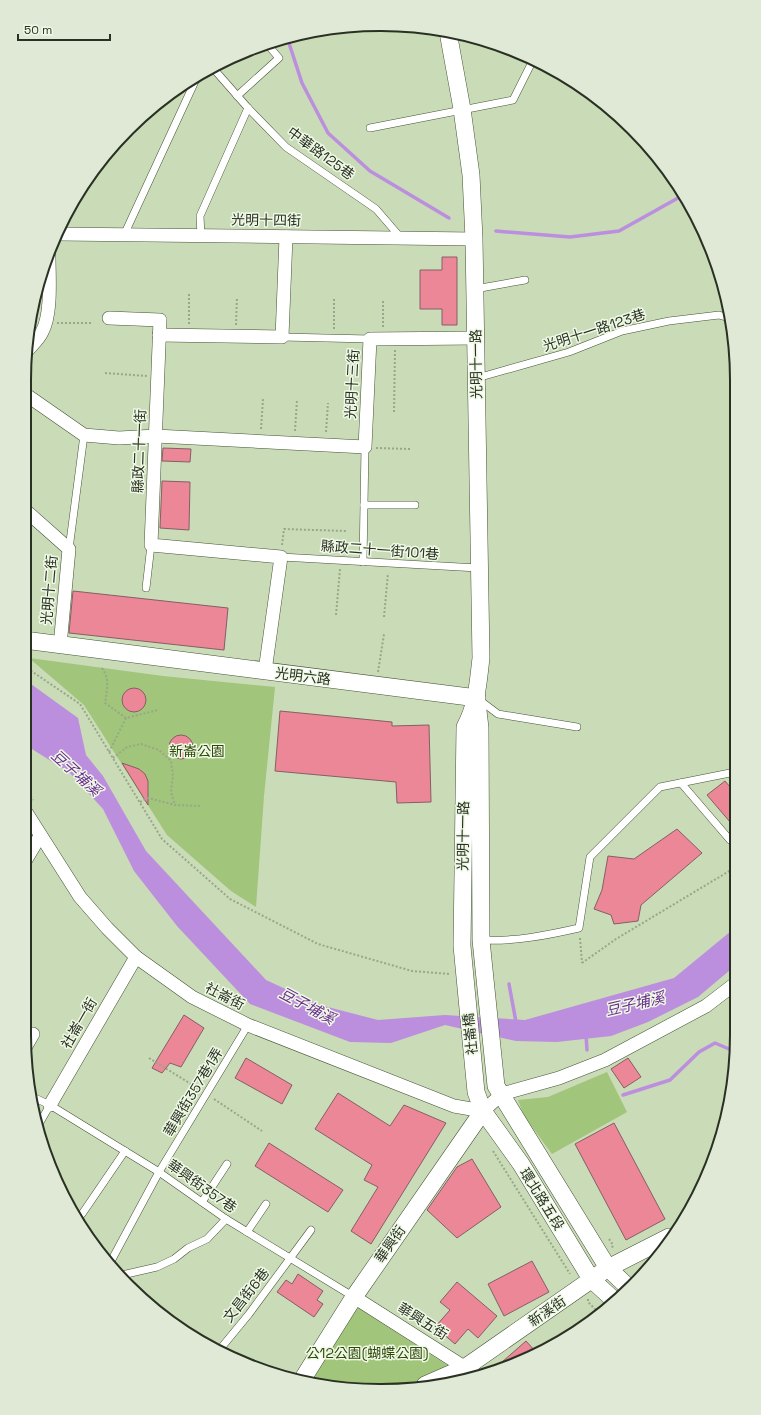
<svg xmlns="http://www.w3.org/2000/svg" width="761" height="1415" viewBox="0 0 761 1415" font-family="'Space Grotesk','Noto Sans TC',sans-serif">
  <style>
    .green { fill: #a1c57a }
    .water { fill: #bc8ede }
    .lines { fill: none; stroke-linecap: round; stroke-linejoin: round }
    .stream { stroke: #bc8ede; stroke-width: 3.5 }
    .building { fill: #ec8798; stroke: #865e64 }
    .service-casing { stroke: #445334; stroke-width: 8 }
    .minor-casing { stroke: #445334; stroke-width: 14 }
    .tertiary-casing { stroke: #445334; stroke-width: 18 }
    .path { stroke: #98a789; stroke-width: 2; stroke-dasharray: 2 2; stroke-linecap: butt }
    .service { stroke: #fff; stroke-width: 7 }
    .minor { stroke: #fff; stroke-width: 13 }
    .tertiary { stroke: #fff; stroke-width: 17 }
    .labels { text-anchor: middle; stroke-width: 3; stroke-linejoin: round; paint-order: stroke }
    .street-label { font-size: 14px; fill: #2a3123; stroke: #eff9e6 }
    .park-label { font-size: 14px; fill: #2f4808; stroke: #eff9e6 }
    .water-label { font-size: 15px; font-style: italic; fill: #692f8e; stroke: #eff9e6 }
    .rim { fill: none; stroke: #2a3123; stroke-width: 2 }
  </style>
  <rect width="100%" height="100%" fill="#c9dbb7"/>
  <!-- green -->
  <g class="green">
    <path d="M29,658L163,676L275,687L264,796L256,907L231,891L167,835L84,705Z"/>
    <path d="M24,813L40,836L24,863Z"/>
    <path d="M607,1072L627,1112L552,1154L524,1116L518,1100L548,1097Z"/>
    <path d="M357,1307L453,1369L392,1389L310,1381Z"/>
  </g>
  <!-- water -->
  <path class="water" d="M24,679L78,718L86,755L103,776L146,851L266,980L320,1005L378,1020L445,1015L525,1020L674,978L736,927V965L698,997L648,1022L611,1036L557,1042L516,1041L445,1025L391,1043L350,1042L250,1004L177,926L134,871L103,809L70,773L24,744Z"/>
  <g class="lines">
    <!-- stream -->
    <g class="stream">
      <path d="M287,37L302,83L328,133L370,171L449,218"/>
      <path d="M496,231L570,237L619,231L678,198L685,197"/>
      <path d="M509,984L516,1022"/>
      <path d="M586,1035L587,1050"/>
      <path d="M623,1095L670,1080L699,1052L715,1043L736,1052"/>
    </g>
  </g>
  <!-- building -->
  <g class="building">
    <path d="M442,257H457V325H442V309H420V270H442Z"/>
    <path d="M163,448L191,449L190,462L162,461Z"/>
    <path d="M162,481L190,482L189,530L160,528Z"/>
    <path d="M73,591L228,608L224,650L69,633Z"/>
    <circle cx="134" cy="700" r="12"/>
    <path d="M280,711L392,722V726L429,725L431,802L397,803L396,782L275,771Z"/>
    <circle cx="181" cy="747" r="12"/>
    <path d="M122,763L139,769L145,774L148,781V805Z"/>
    <path d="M725,781L735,793L736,829L707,795Z"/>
    <path d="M677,829L702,853L641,905L638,921L614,924L611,915L594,909L602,890L608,856L634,859Z"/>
    <path d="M184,1015L204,1028L181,1067L170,1063L162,1073L152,1068Z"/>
    <path d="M246,1058L292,1085L282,1104L235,1078Z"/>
    <path d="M628,1058L641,1077L624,1088L611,1069Z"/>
    <path d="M338,1093L390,1126L404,1105L446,1123L371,1244L351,1231L378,1187L364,1180L372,1165L315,1129Z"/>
    <path d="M614,1123L665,1219L626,1240L575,1144Z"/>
    <path d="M269,1143L343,1190L328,1212L255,1166Z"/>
    <path d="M472,1159L501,1207L457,1238L427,1210L457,1167Z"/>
    <path d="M532,1261L549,1292L504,1316L488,1284Z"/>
    <path d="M298,1274L323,1291L317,1300L323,1304L314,1317L277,1292L286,1280L292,1284Z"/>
    <path d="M457,1282L497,1316L478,1338L468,1329L455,1344L435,1327L450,1310L440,1302Z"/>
    <path d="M526,1341L536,1352L517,1364L494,1369Z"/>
  </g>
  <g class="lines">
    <!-- service casing -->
    <g class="service-casing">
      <g id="service">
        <path d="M212,67L248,108L286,147L376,209L401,238"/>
        <path d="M237,96L279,58L267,44"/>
        <path d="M370,128L513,100L533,60"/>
        <path d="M124,235L197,77"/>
        <path d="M201,236L200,216L248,108"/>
        <path d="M475,289L525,280"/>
        <path d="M282,337L370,339"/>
        <path d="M477,378L569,352L622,331L669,321L719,315L729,318L733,332"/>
        <path d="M364,505H415"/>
        <path d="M69,549L84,435"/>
        <path d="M281,557L478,568"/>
        <path d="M363,562L365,447"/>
        <path d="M146,588L151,545"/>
        <path d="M478,699L498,714L577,727"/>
        <path d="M681,783L730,840"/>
        <path d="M481,940C514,942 548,935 579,928L590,857L660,787L735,772"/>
        <path d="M35,1098L50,1105L159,1172L226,1219L354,1297"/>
        <path d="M39,1124L50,1105"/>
        <path d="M202,1202L227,1164"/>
        <path d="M82,1214L125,1151"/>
        <path d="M247,1232L266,1204"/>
        <path d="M110,1263L159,1172L248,1025"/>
        <path d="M122,1275L157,1267L174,1259L188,1248L207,1239L226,1219"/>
        <path d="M221,1348L249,1314L311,1230"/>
      </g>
    </g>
    <!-- minor casing -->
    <g class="minor-casing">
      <g id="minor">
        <path d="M59,234L474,239"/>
        <path d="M109,318L160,320L151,545L281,557L265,671"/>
        <path d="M159,335L282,337L286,237"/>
        <path d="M26,352C31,346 39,339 42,332C52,314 49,278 49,257"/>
        <path d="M25,394L84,435L119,438L156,436L365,447L370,339L476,338"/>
        <path d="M25,510L69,549L60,646"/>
        <path d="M24,809L80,897L107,928L136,957L192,997L248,1025L454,1106L483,1111L502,1094L559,1078L605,1060L706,1006L736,983"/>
        <path d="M24,863L40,836"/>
        <path d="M26,1046L33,1034"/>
        <path d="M50,1105L136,957"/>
        <path d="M354,1297L475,1374"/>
      </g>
    </g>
    <!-- tertiary casing -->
    <g class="tertiary-casing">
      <g id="tertiary">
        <path d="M448,32L462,109L471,175L474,239L481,658C478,683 477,705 465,727L462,946L476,1092L483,1111L521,1164L591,1279L616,1302"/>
        <path d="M24,640L477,698"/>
        <path d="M477,702L480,728L481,940L496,1086L608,1268L628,1287"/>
        <path d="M302,1380L354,1297L483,1111"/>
        <path d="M425,1385L466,1367L608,1268L669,1237"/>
      </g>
    </g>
    <!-- path -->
    <g class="path">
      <path d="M57,323H92"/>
      <path d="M189,324V293"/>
      <path d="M236,325L237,297"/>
      <path d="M383,327V301"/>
      <path d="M334,329V298"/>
      <path d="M105,373L147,376"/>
      <path d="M394,412L395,350"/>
      <path d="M261,429L263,399"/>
      <path d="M295,431L297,400"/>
      <path d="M326,432L328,403"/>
      <path d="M376,448L410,449"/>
      <path d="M282,545L284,529L346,531"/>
      <path d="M336,615L340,569"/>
      <path d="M384,617L388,573"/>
      <path d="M24,666L80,704L162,839L230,899L318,944L412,971L450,974"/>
      <path d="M102,668C110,679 107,690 105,703L126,718"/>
      <path d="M378,672L384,634"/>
      <path d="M109,752L126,718L158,710"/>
      <path d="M113,758L127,747L141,744L159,750L171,761L173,776L171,792L175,805"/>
      <path d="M24,786L33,800"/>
      <path d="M140,802L148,798L175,805L202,806"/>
      <path d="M580,938L582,963"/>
      <path d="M582,963L616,939L736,867"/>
      <path d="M149,1058L199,1089"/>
      <path d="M214,1099L262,1131"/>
      <path d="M493,1151L570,1274"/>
      <path d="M609,1239L613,1245L612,1248"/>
      <path d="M588,1299V1302L599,1313"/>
    </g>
    <!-- service -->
    <use href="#service" class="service"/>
    <!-- minor -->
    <use href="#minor" class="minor"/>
    <!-- tertiary -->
    <use href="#tertiary" class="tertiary"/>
  </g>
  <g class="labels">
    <!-- street labels -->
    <g class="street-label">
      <text transform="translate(321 153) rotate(36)" y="5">中華路125巷</text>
      <text transform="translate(266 220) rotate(1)" y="5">光明十四街</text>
      <text transform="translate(594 330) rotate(-18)" y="5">光明十一路123巷</text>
      <text transform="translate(476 364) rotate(-91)" y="5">光明十一路</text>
      <text transform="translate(352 384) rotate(-87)" y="5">光明十三街</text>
      <text transform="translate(139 451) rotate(-88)" y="5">縣政二十一街</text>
      <text transform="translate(380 550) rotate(4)" y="5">縣政二十一街101巷</text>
      <text transform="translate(49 590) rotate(-85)" y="5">光明十二街</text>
      <text transform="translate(303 676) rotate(7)" y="5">光明六路</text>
      <text transform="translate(463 836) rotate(-89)" y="5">光明十一路</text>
      <text transform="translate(225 996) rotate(27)" y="5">社崙街</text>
      <text transform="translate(79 1023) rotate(-60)" y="5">社崙一街</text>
      <text transform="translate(470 1034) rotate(-96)" y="5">社崙橋</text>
      <text transform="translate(193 1092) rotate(-59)" y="5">華興街357巷1弄</text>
      <text transform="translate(202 1186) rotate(35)" y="5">華興街357巷</text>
      <text transform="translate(542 1199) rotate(58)" y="5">環北路五段</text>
      <text transform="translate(390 1244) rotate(-55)" y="5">華興街</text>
      <text transform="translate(246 1295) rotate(-52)" y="5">文昌街6巷</text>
      <text transform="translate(547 1311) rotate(-34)" y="5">新溪街</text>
      <text transform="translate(423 1321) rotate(32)" y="5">華興五街</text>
    </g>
    <!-- park labels -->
    <g class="park-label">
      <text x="197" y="756">新崙公園</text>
      <text x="367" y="1358">公12公園(蝴蝶公園)</text>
    </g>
    <!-- water labels -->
    <g class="water-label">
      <text transform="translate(76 773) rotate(42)" y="5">豆子埔溪</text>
      <text transform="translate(635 1004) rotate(-13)" y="5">豆子埔溪</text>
      <text transform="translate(307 1006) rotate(28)" y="5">豆子埔溪</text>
    </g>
  </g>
  <!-- crop -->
  <path d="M0 0H761V1415H0ZM380 31H381A349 349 0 0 1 730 380V1035A349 349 0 0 1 381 1384H380A349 349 0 0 1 31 1035V380A349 349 0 0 1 380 31Z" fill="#dfe9d6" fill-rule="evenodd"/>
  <path class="rim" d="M380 31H381A349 349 0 0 1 730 380V1035A349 349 0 0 1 381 1384H380A349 349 0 0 1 31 1035V380A349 349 0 0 1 380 31Z"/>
  <!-- scale -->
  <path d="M18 34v6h92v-6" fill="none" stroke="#2a3123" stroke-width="2"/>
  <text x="24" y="34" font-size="12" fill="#2a3123" stroke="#eff9e6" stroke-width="3" paint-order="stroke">50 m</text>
</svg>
